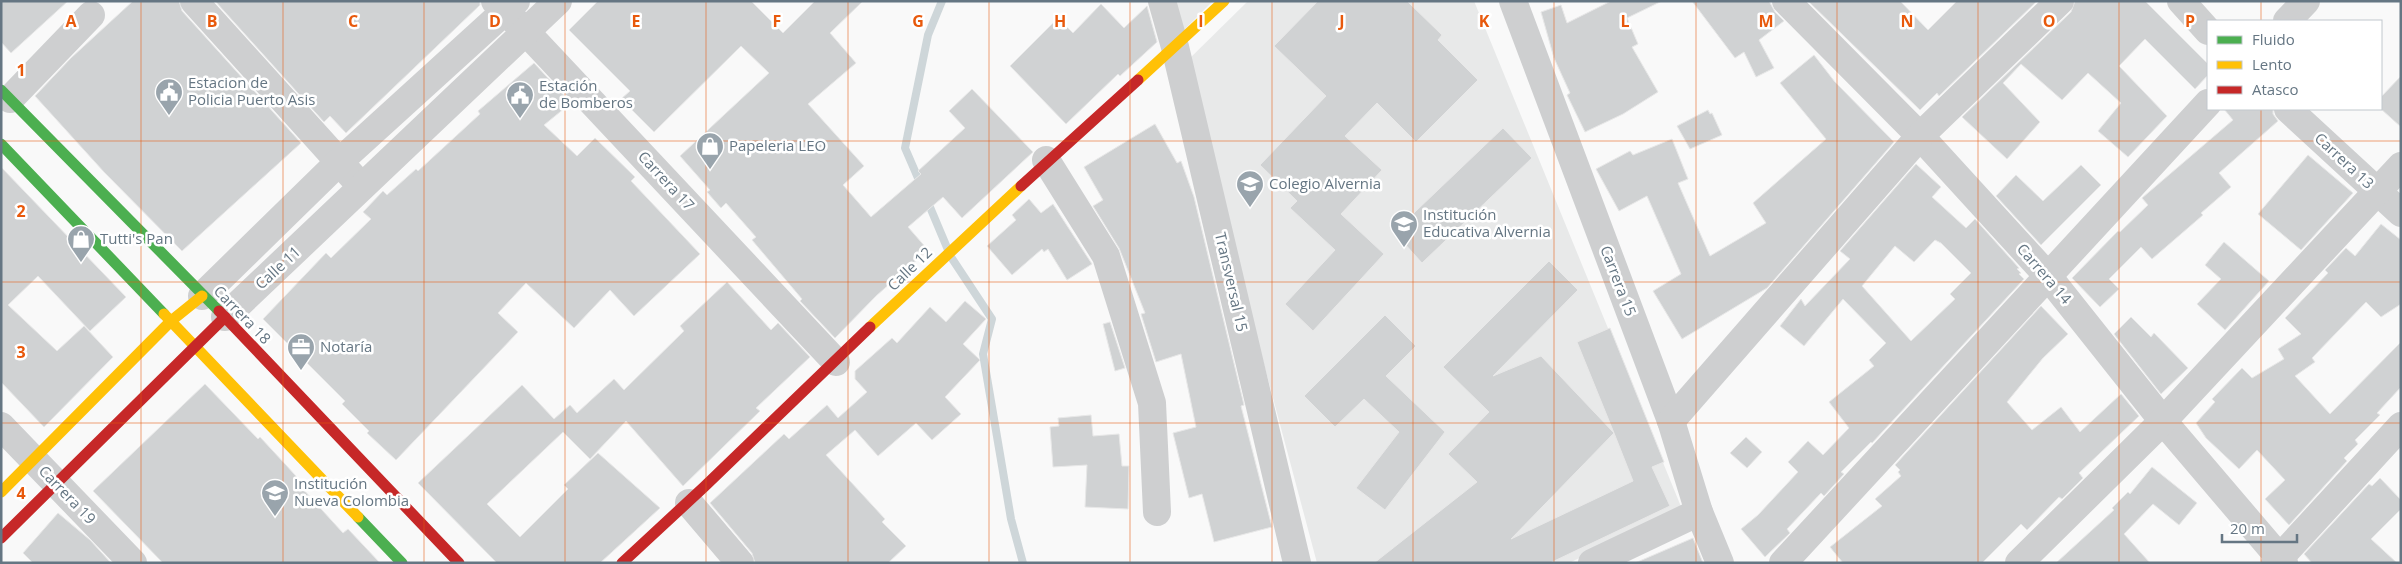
<svg xmlns="http://www.w3.org/2000/svg" width="2402" height="564" viewBox="0 0 2402 564" font-family="'Open Sans',sans-serif">
  <style>
    .built { fill: #e8e9e9 }
    .lines { fill: none; stroke-linecap: round; stroke-linejoin: round }
    .stream { stroke: #ced6d9; stroke-width: 8 }
    .building { fill: #d0d2d3; stroke: #e8e8e8; fill-rule: evenodd }
    .street { stroke: #cecfd0; stroke-width: 28 }
    .fast { stroke: #4caf50; stroke-width: 11 }
    .slow { stroke: #ffc107; stroke-width: 11 }
    .jam { stroke: #c62828; stroke-width: 11 }
    .grid { fill: none; stroke: #e8590c; stroke-width: 1; stroke-opacity: 0.55 }
    .labels { text-anchor: middle; stroke-width: 5; stroke-linejoin: round; paint-order: stroke }
    .poi-label { font-size: 15px; fill: #657683; stroke: #fff; text-anchor: start }
    .street-label { font-size: 15px; fill: #657683; stroke: #fff }
    .grid-label { font-size: 16px; text-anchor: middle; font-weight: bold; fill: #e8590c; stroke: #fff; stroke-width: 5; stroke-linejoin: round; paint-order: stroke }
  </style>
  <rect width="100%" height="100%" fill="#f9f9f9"/>
  <!-- built -->
  <g class="built">
    <path d="M1172,1H1213L1180,34Z"/>
    <path d="M1248,1H1474L1682,509L1569,563H1317L1184,64Z"/>
  </g>
  <g class="lines">
    <!-- stream -->
    <g class="stream">
      <path d="M921,185L905,148L928,35L942,1"/>
      <path d="M927,200L951,257L992,319L983,354L1011,519L1023,563"/>
    </g>
  </g>
  <!-- building -->
  <g class="building">
    <path d="M1,1H68L11,53L1,42Z"/>
    <path d="M133,1H179L182,11L301,143L182,251L104,172L35,96L71,58Z"/>
    <path d="M215,1H480V5L346,133L330,116L324,122Z"/>
    <path d="M598,1H751L783,33L815,1H863L830,33L856,63L808,104L864,166L843,185L871,217L921,174L918,171L965,128L949,111L972,89L1033,152L962,218L943,197L908,227L928,250L876,296L835,338L800,301L802,299L752,240L756,237L726,203L721,208L707,192L710,190L680,156L769,73L741,46L654,132L621,99L630,91L569,30Z"/>
    <path d="M1318,1H1407L1442,35L1438,40L1478,80L1416,142L1377,103L1345,136L1382,170L1341,214L1384,254L1313,331L1285,304L1335,250L1290,208L1297,201L1260,165L1326,96L1274,46Z"/>
    <path d="M1611,1H1662L1627,18L1638,44L1632,47L1658,92L1623,114L1585,132L1567,95L1570,93L1554,58L1541,12L1561,5L1567,23Z"/>
    <path d="M1692,1H1769L1775,12L1784,21L1759,40L1774,68L1756,77L1744,52L1735,58Z"/>
    <path d="M1808,1H1900L1928,30L1957,1H2037L1939,96L1937,93L1920,110Z"/>
    <path d="M2075,1H2145L2208,64V75L2195,89L2145,39L2119,66L2167,116L2128,157L2098,131L2121,103L2088,73L2062,100L2021,64L2003,83L2040,122L2007,159L1962,117L2071,12Z"/>
    <path d="M1101,4L1124,28L1147,6L1157,42L1120,76L1118,74L1066,124L1010,66L1058,18L1073,33Z"/>
    <path d="M1814,55L1835,82L1894,142L1767,288L1682,339L1653,291L1681,274L1647,196L1619,211L1596,169L1630,151L1633,155L1672,139L1688,179L1678,183L1710,256L1766,223L1753,203L1826,139L1780,83Z"/>
    <path d="M534,63L571,103L544,125L577,156L595,138L635,177L631,181L700,254L634,316L610,290L574,328L526,283L498,313L518,332L396,460L367,433L369,431L342,404L345,401L263,319L326,253L331,258L371,219L363,212L383,191L387,195L416,169L418,171L480,114L478,111Z"/>
    <path d="M2401,76V127L2381,109V97Z"/>
    <path d="M2224,109H2273V114L2278,121L2219,173L2231,187L2201,213L2203,215L2152,259L2141,247L2109,279L2119,289L2100,307L2072,278L2118,231L2120,232L2148,205L2142,198L2233,120Z"/>
    <path d="M1708,110L1710,114L1712,113L1722,135L1690,149L1677,126Z"/>
    <path d="M1155,124L1177,163L1181,161L1194,197L1244,405L1241,406L1272,527L1214,542L1202,494L1189,498L1173,433L1196,427L1181,354L1156,362L1141,314L1145,313L1119,248L1093,206L1103,200L1084,167Z"/>
    <path d="M1503,128L1532,158L1422,263L1394,232Z"/>
    <path d="M2308,155L2353,193L2301,250L2258,214Z"/>
    <path d="M1916,164L1941,187L1932,197L1966,228L1975,219L2019,268L2017,269L2021,273L2019,274L2024,279L1872,443L1871,442L1841,472L1844,474L1824,496L1821,493L1787,529L1790,533L1765,557L1741,529L1758,515L1798,472L1788,462L1808,441L1823,455L1849,428L1829,402L1874,366L1869,360L1886,343L1843,299L1804,346L1780,326L1801,299L1805,306L1850,259L1840,251ZM1935,240L1941,243L1971,273L1950,294L1955,299L1911,341L1862,286L1895,246L1914,262Z"/>
    <path d="M2081,165L2101,185L2041,245L1996,196L2016,175L2043,201Z"/>
    <path d="M1,167L126,297L90,331L38,276L8,305L57,351L84,326L113,357L44,427L1,382Z"/>
    <path d="M1029,199L1041,213L1053,204L1092,264L1067,280L1048,249L1044,252L1042,249L1012,275L987,246L1016,220L1012,215Z"/>
    <path d="M2381,224L2401,240V304L2381,317L2366,302L2312,358L2315,362L2295,376L2330,414L2401,342V387L2377,413L2380,415L2355,440L2358,444L2344,458L2347,461L2289,525L2265,499L2285,480L2257,450L2239,469L2206,438L2196,423L2215,402L2212,399L2242,368L2252,378L2284,359L2278,349L2301,334L2285,318L2328,273L2325,270L2346,248L2355,256Z"/>
    <path d="M2224,242L2269,281L2225,330L2197,304L2221,279L2205,265Z"/>
    <path d="M1549,261L1578,290L1493,376L1541,356L1614,433L1577,342L1610,328L1664,462L1652,467L1670,506L1550,563H1374L1477,482L1448,454L1489,412L1443,367ZM1614,433L1633,481L1511,539Z"/>
    <path d="M727,282L771,330L778,323L810,357L756,408L760,411L683,486L626,421L590,459L563,432L487,504L520,537L568,489L564,485L598,453L660,508L600,563H497L418,483L522,385L554,419L570,405L577,413L614,379L624,390L684,331L680,326Z"/>
    <path d="M965,301L986,319L963,344L980,360L945,397L961,414L932,440L916,423L878,456L855,430L826,455L885,519L882,522L906,546L888,563H755L752,553L710,503L784,434L789,439L827,405L838,418L867,392L855,379V371L892,338L897,343L930,307L946,322Z"/>
    <path d="M2041,306L2068,334L2043,358L2007,402L2032,430L2061,407L2080,432L2121,394L2139,416L2079,473L2083,478L2062,499L2059,497L2027,530L2021,524L1982,563H1843L1830,547L1882,506L1875,499L1901,476L1898,472L1900,470L1895,465Z"/>
    <path d="M1385,315L1416,346L1386,376L1445,432L1385,510L1356,488L1399,432L1364,399L1335,427L1304,396Z"/>
    <path d="M2131,317L2151,337L2154,333L2188,368L2161,394L2114,334Z"/>
    <path d="M1110,322L1125,368L1115,371L1103,324Z"/>
    <path d="M205,384L258,439L260,437L285,464L305,486L302,488L343,533L348,529L380,563H163L93,491Z"/>
    <path d="M1091,415L1093,436L1119,434L1122,466H1129L1128,509L1085,507L1087,465L1053,467L1050,427L1059,426L1058,418Z"/>
    <path d="M1746,437L1762,452L1747,468L1730,453Z"/>
    <path d="M2152,467L2197,503L2179,525L2153,504L2124,534L2150,563H2056L2114,510L2112,508L2128,492L2130,494Z"/>
    <path d="M2380,478L2401,500V509L2371,539L2397,563H2312L2304,554L2369,484L2372,486Z"/>
    <path d="M58,513L90,540L111,563H33L23,553Z"/>
    <path d="M1693,538L1703,563H1635Z"/>
  </g>
  <g class="lines">
    <!-- street -->
    <g class="street">
      <path d="M194,1L352,176"/>
      <path d="M495,1L527,33L836,362"/>
      <path d="M1162,1L1175,47L1297,563"/>
      <path d="M1513,1L1671,421L1699,512L1720,563"/>
      <path d="M1786,1L1920,136L2047,275L2163,421L2284,563"/>
      <path d="M2181,1L2208,31"/>
      <path d="M2287,21L2306,1"/>
      <path d="M10,99L91,15"/>
      <path d="M2288,109L2401,213"/>
      <path d="M1046,160L1106,256L1152,403L1157,512"/>
      <path d="M202,296L339,162L516,1"/>
      <path d="M225,317L558,1"/>
      <path d="M1671,421L1920,136L2060,1"/>
      <path d="M1,426L133,563"/>
      <path d="M689,503L740,563"/>
      <path d="M1592,563L1699,512"/>
      <path d="M1783,563L2208,103"/>
      <path d="M2019,563L2163,421L2401,166"/>
      <path d="M2275,563L2401,426"/>
    </g>
    <!-- fast -->
    <g class="fast">
      <path d="M1,90L219,311"/>
      <path d="M1,144L164,314"/>
      <path d="M358,517L402,563"/>
    </g>
    <!-- slow -->
    <g class="slow">
      <path d="M1138,80L1224,1"/>
      <path d="M164,314L358,517"/>
      <path d="M870,327L1021,186"/>
      <path d="M1,492L171,321L202,296"/>
    </g>
    <!-- jam -->
    <g class="jam">
      <path d="M1021,186L1138,80"/>
      <path d="M219,311L459,563"/>
      <path d="M1,538L225,317"/>
      <path d="M622,563L704,487L870,327"/>
    </g>
  </g>
  <!-- grid -->
  <path class="grid" d="M141,1V563M283,1V563M424,1V563M565,1V563M706,1V563M848,1V563M989,1V563M1130,1V563M1272,1V563M1413,1V563M1554,1V563M1696,1V563M1837,1V563M1978,1V563M2119,1V563M2261,1V21M2261,109V563M1,141H2401M1,282H2401M1,423H2401"/>
  <!-- icons -->
  <defs>
    <g id="civic-pin" transform="scale(1.4375)"><path d="M0 17L-7.5 6A9.5 9.5 0 1 1 7.5 6Z" fill="#99a4ac" stroke="#fff"/><path d="M-.6-6.5H3V-4.5H.6V-3L4-1V1h2V6H-6V1h2V-1L-.6-3ZM-1.2 2.5V6h2.4V2.5Z" fill="#fff"/></g>
    <g id="shop-pin" transform="scale(1.4375)"><path d="M0 17L-7.5 6A9.5 9.5 0 1 1 7.5 6Z" fill="#99a4ac" stroke="#fff"/><path d="M-5-2.5h2.3a2.7 3.5 0 0 1 5.4 0H5L5.5 6h-11ZM-1.5-2.5h3a1.5 2.3 0 0 0-3 0Z" fill="#fff"/></g>
    <g id="school-pin" transform="scale(1.4375)"><path d="M0 17L-7.5 6A9.5 9.5 0 1 1 7.5 6Z" fill="#99a4ac" stroke="#fff"/><path d="M0-5L7-2L0 1L-7-2ZM-4 1L0 2.5L4 1V4Q0 6-4 4Z" fill="#fff"/></g>
    <g id="office-pin" transform="scale(1.4375)"><path d="M0 17L-7.5 6A9.5 9.5 0 1 1 7.5 6Z" fill="#99a4ac" stroke="#fff"/><path d="M-6-3h4V-5.5h4V-3h4V5H-6ZM-1-4.5V-3h2v-1.5ZM-6 0V1H6V0Z" fill="#fff"/></g>
  </defs>
  <g fill-rule="evenodd">
    <use href="#civic-pin" x="169" y="92"/>
    <use href="#civic-pin" x="520" y="95"/>
    <use href="#shop-pin" x="710" y="146"/>
    <use href="#school-pin" x="1250" y="184"/>
    <use href="#school-pin" x="1404" y="224"/>
    <use href="#shop-pin" x="81" y="239"/>
    <use href="#office-pin" x="301" y="347"/>
    <use href="#school-pin" x="275" y="493"/>
  </g>
  <g class="labels">
    <!-- poi labels -->
    <g class="poi-label">
      <text x="188" y="88">Estacion de<tspan x="188" dy="17">Policia Puerto Asis</tspan></text>
      <text x="539" y="91">Estación<tspan x="539" dy="17">de Bomberos</tspan></text>
      <text x="729" y="151">Papeleria LEO</text>
      <text x="1269" y="189">Colegio Alvernia</text>
      <text x="1423" y="220">Institución<tspan x="1423" dy="17">Educativa Alvernia</tspan></text>
      <text x="100" y="244">Tutti's Pan</text>
      <text x="320" y="352">Notaría</text>
      <text x="294" y="489">Institución<tspan x="294" dy="17">Nueva Colombia</tspan></text>
    </g>
    <!-- street labels -->
    <g class="street-label">
      <text transform="translate(2344 161) rotate(43)" y="5">Carrera 13</text>
      <text transform="translate(666 181) rotate(47)" y="5">Carrera 17</text>
      <text transform="translate(278 268) rotate(-43)" y="5">Calle 11</text>
      <text transform="translate(910 269) rotate(-44)" y="5">Calle 12</text>
      <text transform="translate(2044 274) rotate(49)" y="5">Carrera 14</text>
      <text transform="translate(1618 281) rotate(69)" y="5">Carrera 15</text>
      <text transform="translate(1231 282) rotate(77)" y="5">Transversal 15</text>
      <text transform="translate(242 315) rotate(46)" y="5">Carrera 18</text>
      <text transform="translate(67 495) rotate(46)" y="5">Carrera 19</text>
    </g>
  </g>
  <g class="grid-label">
    <text x="71" y="27">A</text>
    <text x="212" y="27">B</text>
    <text x="353" y="27">C</text>
    <text x="495" y="27">D</text>
    <text x="636" y="27">E</text>
    <text x="777" y="27">F</text>
    <text x="918" y="27">G</text>
    <text x="1060" y="27">H</text>
    <text x="1201" y="27">I</text>
    <text x="1342" y="27">J</text>
    <text x="1484" y="27">K</text>
    <text x="1625" y="27">L</text>
    <text x="1766" y="27">M</text>
    <text x="1907" y="27">N</text>
    <text x="2049" y="27">O</text>
    <text x="2190" y="27">P</text>
    <text x="21" y="76">1</text>
    <text x="21" y="217">2</text>
    <text x="21" y="358">3</text>
    <text x="21" y="499">4</text>
  </g>
  <!-- border -->
  <rect width="2402" height="564" fill="none" stroke="#657683" stroke-width="5"/>
  <!-- legend -->
  <rect x="2207" y="20" width="175" height="90" fill="#ffffff" stroke="#c1c8cd"/>
  <rect x="2217" y="36" width="25" height="8" fill="#4caf50" stroke="#c1c8cd"/>
  <text x="2252" y="45" font-size="15" fill="#657683">Fluido</text>
  <rect x="2217" y="61" width="25" height="8" fill="#ffc107" stroke="#c1c8cd"/>
  <text x="2252" y="70" font-size="15" fill="#657683">Lento</text>
  <rect x="2217" y="86" width="25" height="8" fill="#c62828" stroke="#c1c8cd"/>
  <text x="2252" y="95" font-size="15" fill="#657683">Atasco</text>
  <!-- scale -->
  <path d="M2222 534v8h75v-8" fill="none" stroke="#657683" stroke-width="2.5"/>
  <text x="2230" y="534" font-size="15" fill="#657683" stroke="#ffffff" stroke-width="4" paint-order="stroke">20 m</text>
</svg>
